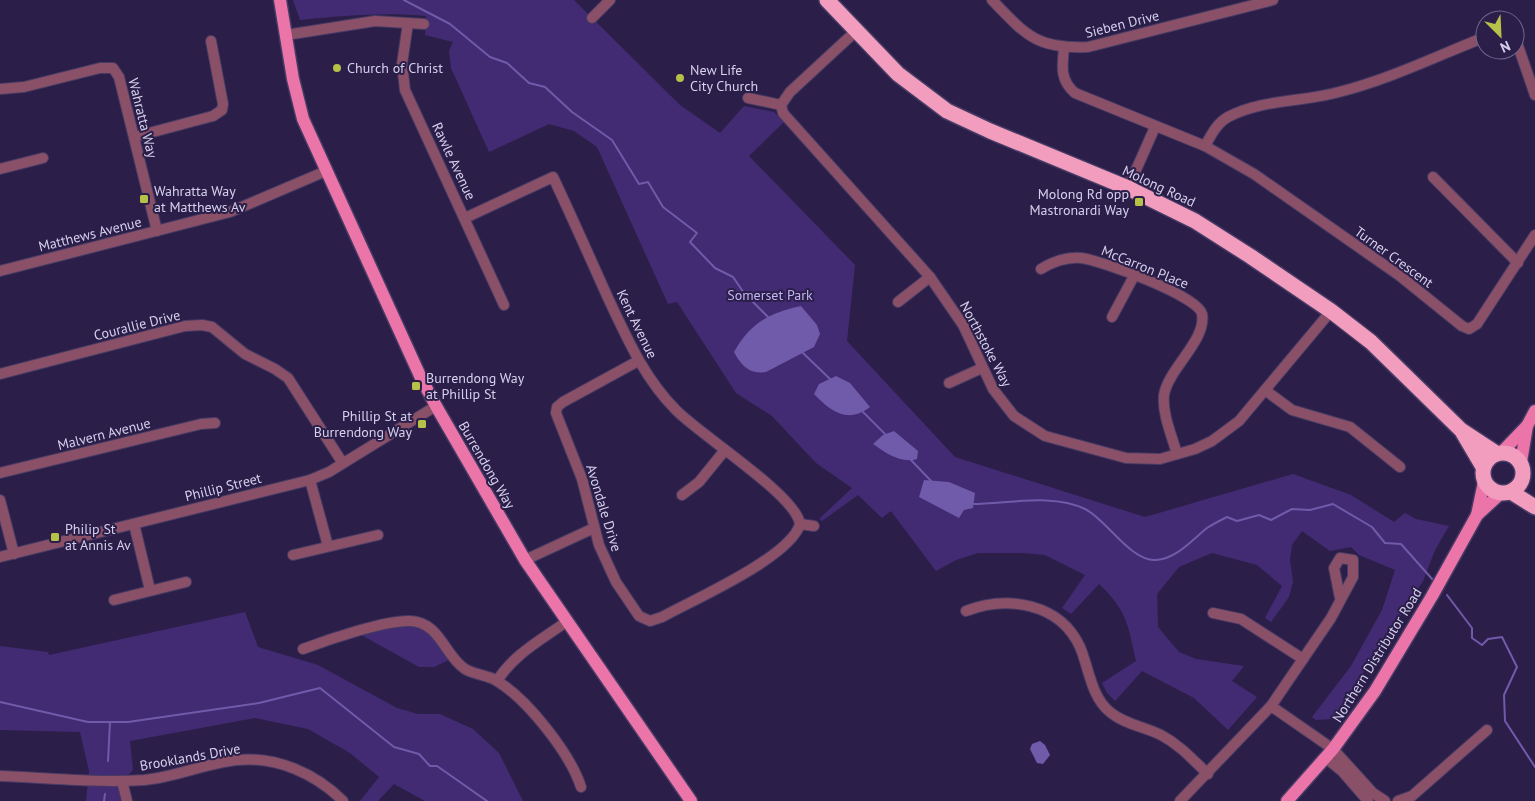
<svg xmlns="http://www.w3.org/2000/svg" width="1535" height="801" viewBox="0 0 1535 801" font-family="'PT Sans',sans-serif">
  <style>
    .green { fill: #422b72 }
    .water { fill: #705aaa }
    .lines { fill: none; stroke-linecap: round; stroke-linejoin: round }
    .stream { stroke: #705aaa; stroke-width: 2 }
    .minor-casing { stroke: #463b64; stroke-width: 12 }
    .major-casing { stroke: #463b64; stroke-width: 15 }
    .highway-casing { stroke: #463b64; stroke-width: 18 }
    .minor { stroke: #8a5068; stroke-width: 10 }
    .major { stroke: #eb74a8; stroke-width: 12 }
    .highway { stroke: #f29cbe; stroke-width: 15 }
    .poi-dot { fill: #b6c148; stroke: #2b1f4a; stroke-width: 2 }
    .labels { text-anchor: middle; stroke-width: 4; stroke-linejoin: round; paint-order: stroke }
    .street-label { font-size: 14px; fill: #d5d0ec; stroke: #2b1f4a }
    .poi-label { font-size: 14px; fill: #d5d0ec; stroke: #2b1f4a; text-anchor: start }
    .park-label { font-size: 14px; fill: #c2b4f5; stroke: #2b1f4a }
  </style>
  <rect width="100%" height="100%" fill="#2b1f4a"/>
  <!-- green -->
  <g class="green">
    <path d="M293,0H574L680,105L720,133L744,106L774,112L784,122L749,156L855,265L847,341L955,457L1145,517L1293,474L1351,495L1394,522L1405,513L1416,519L1449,526L1435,550L1423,581L1333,719L1316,720L1312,717L1351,666L1382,610L1395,570L1359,555L1351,547L1330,551L1302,531L1292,545L1290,560L1293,582L1289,597L1271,622L1265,618L1282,586L1257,565L1212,553L1179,567L1157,594L1158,627L1179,652L1196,659L1244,666L1232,681L1257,697L1228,730L1194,698L1142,671L1115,701L1107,693L1102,683L1136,661C1128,625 1127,610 1099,584L1071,614L1062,608L1085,575L1045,555L1022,553H978L956,560L936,571L891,511L882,518L858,495L822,521L819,519L852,488L816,463L772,416L736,393L677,302L668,304L597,147L574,131L549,124L489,152L451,68L449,51L453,42L425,35L426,16C383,12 343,16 300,20Z"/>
    <path d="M245,612L258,647L318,665L397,708L418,714H440L473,729L499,753L523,801H425L394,784L378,801H360L379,777L350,753L308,729L255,718L130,741L133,770L122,781L121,801H86L89,771L80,732L0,730V646L48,652L49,655Z"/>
    <path d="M393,623L426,625L453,658L434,667H419L356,632Z"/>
  </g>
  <!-- water -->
  <g class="water">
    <path d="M801,306L817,325L820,334L814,347L766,372C749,375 741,365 734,352C750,323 769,313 801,306Z"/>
    <path d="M836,376L850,383L870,407C848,424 831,412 814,394L819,384Z"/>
    <path d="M894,431L918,451L917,459C901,464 886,453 873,444L883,435Z"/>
    <path d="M924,480L949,482L975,493L973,508L964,510L959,518L919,497Z"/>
    <path d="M1040,741L1045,745L1050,755L1043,764L1037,763L1030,749L1032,744Z"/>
  </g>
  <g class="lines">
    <!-- stream -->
    <g class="stream">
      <path d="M404,0L450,24L490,57L507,63L529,83L545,87L572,112L612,140L639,184L648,182L663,207L697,233L690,242L715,268L733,277L744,293L769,318"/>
      <path d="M802,352L831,380"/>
      <path d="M863,412L886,435"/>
      <path d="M910,459L933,483"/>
      <path d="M972,504C1007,504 1052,493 1085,509C1106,519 1131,562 1156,560C1176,559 1192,540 1207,528C1213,524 1221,520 1227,517L1237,521L1259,515L1271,520L1292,509L1310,510L1333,504L1372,527L1385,543L1401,544L1433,580"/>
      <path d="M1447,595L1472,628V638L1482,645L1488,639L1502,637L1517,667L1504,695L1505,721L1535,767"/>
      <path d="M0,702L88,722H128L259,703L320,688L394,747L419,754L430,766H437L487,801"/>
      <path d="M108,761L110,722"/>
      <path d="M104,801L105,794"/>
    </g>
    <!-- minor casing -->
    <g class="minor-casing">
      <g id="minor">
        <path d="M992,0C1026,35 1036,49 1088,47L1273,0"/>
        <path d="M592,18L610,0"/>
        <path d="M408,23L402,64L405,90L504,305"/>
        <path d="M856,31L790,92L781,105L783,113L930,277L963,325L993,389L1014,416L1045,436L1126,458L1160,459L1195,449L1212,441L1239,421L1331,311"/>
        <path d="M286,35L375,21L424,24"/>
        <path d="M1515,37L1535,95"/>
        <path d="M1064,48C1062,67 1060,80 1075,93L1205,146L1254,174L1400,276L1462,326L1469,329L1477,324L1535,235"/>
        <path d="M0,89L24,87L100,68H113L119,77L157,231"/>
        <path d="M748,98L781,105"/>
        <path d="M134,137L213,116L222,110L223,104L211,41"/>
        <path d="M1205,146C1211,135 1217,123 1228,117C1262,99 1303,102 1339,92C1390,79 1437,56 1485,37"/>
        <path d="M0,169L43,158"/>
        <path d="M1433,177L1518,263"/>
        <path d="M1128,188L1155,127"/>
        <path d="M465,218L553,177C572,217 590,258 608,298C627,338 644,378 676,410C700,435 796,495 800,524"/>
        <path d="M1041,269C1054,261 1066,257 1081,258C1100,260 1199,296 1202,314C1207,340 1168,369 1164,395C1162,414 1172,436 1177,454"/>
        <path d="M0,271L230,212L326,171"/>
        <path d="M898,302L930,277"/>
        <path d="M1112,317L1134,276"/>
        <path d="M638,361L563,402L557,407L556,413L582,479L599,545L616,582L639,616L650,621L662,617C693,600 791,557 800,524L814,526"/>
        <path d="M0,374L185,326L202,325L212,327L245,354L275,369L288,378L342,462"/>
        <path d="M949,383L982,368"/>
        <path d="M1265,390L1292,410L1350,427L1400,467"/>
        <path d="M0,473L201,424L215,423"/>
        <path d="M310,480L328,546"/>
        <path d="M682,495L699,482L725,450"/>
        <path d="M0,500L14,554"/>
        <path d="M134,524L150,590"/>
        <path d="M293,555L378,535"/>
        <path d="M0,557L310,480L329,472L436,406"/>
        <path d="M525,560L594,528"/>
        <path d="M114,600L186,582"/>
        <path d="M966,611C1007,595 1060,603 1080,647C1089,668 1091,697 1110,712C1124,724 1145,727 1161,735C1180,745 1193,760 1208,774"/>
        <path d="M1213,613L1241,619L1303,659"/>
        <path d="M303,649C327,640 385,620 410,621C440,622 444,655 465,669C475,675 488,675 497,681C527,699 570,753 581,787"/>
        <path d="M497,681C514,654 541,640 566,622"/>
        <path d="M1271,706L1333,749L1373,793L1385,801"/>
        <path d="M1326,758L1342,771L1368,801"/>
        <path d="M0,776C48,778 97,783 144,780C176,777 206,763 237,760C277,756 316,774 343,801"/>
        <path d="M122,781L127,801"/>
        <path d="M1180,801L1271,706L1331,618L1353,577V560L1340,558L1334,568L1340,598"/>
        <path d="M1398,801L1412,796L1487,730"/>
      </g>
    </g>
    <!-- major casing -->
    <g class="major-casing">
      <g id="major">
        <path d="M280,0L293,79L303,119L421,378L436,406L525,560L691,801"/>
        <path d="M1502,452L1527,426L1535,411"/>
        <path d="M1521,462L1527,426"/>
        <path d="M1477,515L1501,493"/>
        <path d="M1287,801L1333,749L1375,691L1432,596L1477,515L1484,482"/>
      </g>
    </g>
    <!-- highway casing -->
    <g class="highway-casing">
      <g id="highway">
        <path d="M827,0L898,74L947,111L990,131L1128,188L1195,221L1250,256L1331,311L1371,342L1461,430L1496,453"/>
        <path d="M1463,433L1483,467"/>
        <circle cx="1503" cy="473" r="20"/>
        <path d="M1511,492L1535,507"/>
      </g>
    </g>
    <!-- minor -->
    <use href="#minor" class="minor"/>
    <!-- major -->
    <use href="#major" class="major"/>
    <!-- highway -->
    <use href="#highway" class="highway"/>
  </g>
  <!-- markers -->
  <g class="poi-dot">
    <circle cx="337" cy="68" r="5"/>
    <circle cx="680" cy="78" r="5"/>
    <rect x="139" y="194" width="10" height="10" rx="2.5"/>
    <rect x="1134" y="197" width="10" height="10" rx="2.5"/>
    <rect x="411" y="381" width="10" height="10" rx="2.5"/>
    <rect x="417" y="419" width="10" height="10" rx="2.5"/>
    <rect x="50" y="532" width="10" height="10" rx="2.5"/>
  </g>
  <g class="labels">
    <!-- street labels -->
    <g class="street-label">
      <text transform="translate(1122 24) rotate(-14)" y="5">Sieben Drive</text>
      <text transform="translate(143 118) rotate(76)" y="5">Wahratta Way</text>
      <text transform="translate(454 161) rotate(65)" y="5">Rawle Avenue</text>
      <text transform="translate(1159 186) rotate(25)" y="5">Molong Road</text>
      <text transform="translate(90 234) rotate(-14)" y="5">Matthews Avenue</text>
      <text transform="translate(1394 257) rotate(36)" y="5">Turner Crescent</text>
      <text transform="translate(1145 267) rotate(22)" y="5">McCarron Place</text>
      <text transform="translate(637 324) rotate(64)" y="5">Kent Avenue</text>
      <text transform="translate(137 325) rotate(-14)" y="5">Courallie Drive</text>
      <text transform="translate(986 344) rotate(62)" y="5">Northstoke Way</text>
      <text transform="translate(104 434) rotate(-14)" y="5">Malvern Avenue</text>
      <text transform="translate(487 465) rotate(60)" y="5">Burrendong Way</text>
      <text transform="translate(223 487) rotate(-14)" y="5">Phillip Street</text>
      <text transform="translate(604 508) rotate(73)" y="5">Avondale Drive</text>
      <text transform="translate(1377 655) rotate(-58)" y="5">Northern Distributor Road</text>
      <text transform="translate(190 757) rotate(-10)" y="5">Brooklands Drive</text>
    </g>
    <!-- poi labels -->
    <g class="poi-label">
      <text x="347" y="73">Church of Christ</text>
      <text x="690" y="75">New Life<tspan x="690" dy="16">City Church</tspan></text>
      <text x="154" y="196">Wahratta Way<tspan x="154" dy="16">at Matthews Av</tspan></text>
      <text x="1129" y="199" text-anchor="end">Molong Rd opp<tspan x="1129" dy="16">Mastronardi Way</tspan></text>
      <text x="426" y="383">Burrendong Way<tspan x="426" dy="16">at Phillip St</tspan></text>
      <text x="412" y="421" text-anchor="end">Phillip St at<tspan x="412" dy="16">Burrendong Way</tspan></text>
      <text x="65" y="534">Philip St<tspan x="65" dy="16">at Annis Av</tspan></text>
    </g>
    <!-- park labels -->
    <g class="park-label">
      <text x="770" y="300">Somerset Park</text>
    </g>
  </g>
  <!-- north arrow -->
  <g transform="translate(1500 35) rotate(156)"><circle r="24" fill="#2b1f4a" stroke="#6f668b"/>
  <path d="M0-4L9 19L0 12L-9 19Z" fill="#b6c148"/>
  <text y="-8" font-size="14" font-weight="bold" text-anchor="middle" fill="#d5d0ec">N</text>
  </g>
</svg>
